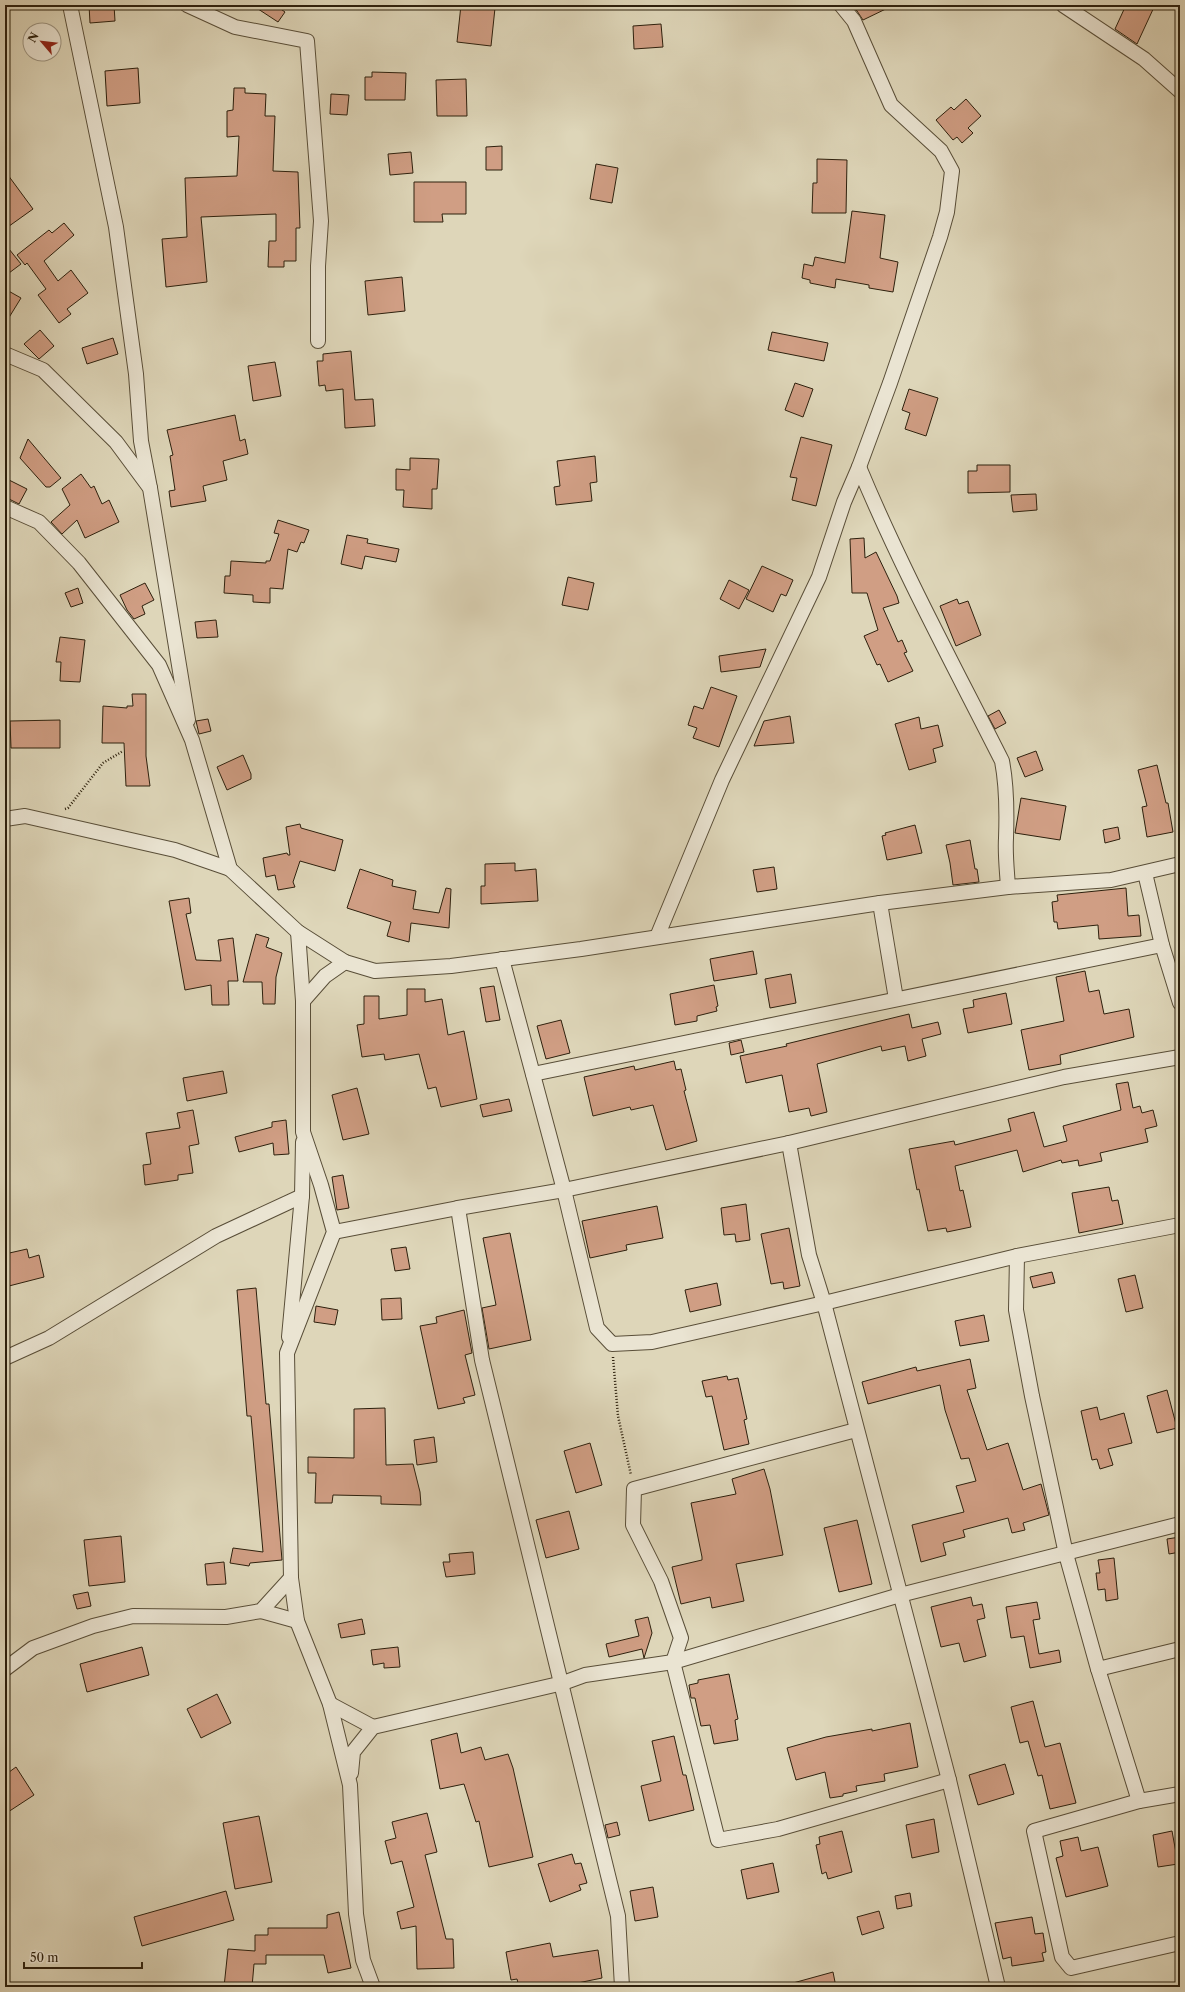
<svg xmlns="http://www.w3.org/2000/svg" width="1185" height="1992" viewBox="0 0 1185 1992" font-family="'Libre Caslon Text',serif">
  <style>
    .building { fill: #d09e84; stroke: #2d200d }
    .lines { fill: none; stroke-linecap: round; stroke-linejoin: round }
    .street-casing { stroke: #594e38; stroke-width: 16 }
    .path { stroke: #2d200d; stroke-width: 2.5; stroke-dasharray: 1 2; stroke-linecap: butt }
    .street { stroke: #eae4d2; stroke-width: 14 }
  </style>
  <rect width="100%" height="100%" fill="#ded6b9"/>
  <filter id="stains"><feTurbulence type="fractalNoise" baseFrequency=".005" numOctaves="4"/><feColorMatrix values="0 0 0 0 .2 0 0 0 0 .09 0 0 0 0 .02 0 0 0 .5 -.17"/></filter>
  <radialGradient id="worn" r=".72"><stop offset=".6" stop-color="#630" stop-opacity="0"/><stop offset="1" stop-color="#630" stop-opacity=".3"/></radialGradient>
  <!-- building -->
  <g class="building">
    <path d="M89,5H114L115,21L90,23Z"/>
    <path d="M252,5H275L285,12L278,22Z"/>
    <path d="M461,5L495,8L491,46L457,42Z"/>
    <path d="M853,5H894L863,20Z"/>
    <path d="M1126,5H1155L1137,44L1115,29Z"/>
    <path d="M661,24L663,47L634,49L633,26Z"/>
    <path d="M138,68L140,103L107,106L105,71Z"/>
    <path d="M372,72L406,73L405,100H365V77H372Z"/>
    <path d="M466,79L467,116H437L436,80Z"/>
    <path d="M234,88H245V93L266,94L265,116H275L273,171L298,172L300,228H296V261H284V267H268L269,241H276V214L201,217L207,282L166,287L162,239L187,237L185,178L237,176L239,136L227,137V111L233,110Z"/>
    <path d="M331,94L349,95L347,115L330,114Z"/>
    <path d="M966,99L981,116L968,128L973,133L962,143L957,137L953,140L936,120L951,107L954,110Z"/>
    <path d="M502,146V170H486V147Z"/>
    <path d="M411,152L413,173L390,175L388,154Z"/>
    <path d="M817,159L847,160L846,213H812L813,183H817Z"/>
    <path d="M596,164L618,168L612,203L590,199Z"/>
    <path d="M5,171L33,209L5,229Z"/>
    <path d="M414,182H466V214H442L443,222H414Z"/>
    <path d="M852,211L885,215L880,258L898,262L893,292L869,288V285L836,279L835,288L810,283V280L802,278L804,264L813,266L815,257L845,263Z"/>
    <path d="M64,223L74,235L44,261L58,281L71,270L88,293L67,309L71,314L59,323L38,295L46,289L27,263L25,265L17,255L49,230L52,233Z"/>
    <path d="M5,244L21,264L5,276Z"/>
    <path d="M402,277L405,311L368,315L365,281Z"/>
    <path d="M5,289L21,298L5,324Z"/>
    <path d="M40,330L54,346L39,359L24,344Z"/>
    <path d="M772,332L828,343L824,361L768,350Z"/>
    <path d="M113,338L118,354L87,364L82,348Z"/>
    <path d="M351,351L355,400L373,399L375,426L345,428L343,389L326,391L325,385L319,386L317,361H323V354Z"/>
    <path d="M275,362L281,396L253,401L248,366Z"/>
    <path d="M795,383L813,389L803,417L785,410Z"/>
    <path d="M909,389L938,398L926,436L905,429L910,413L902,410Z"/>
    <path d="M235,415L240,441L245,439L248,454L223,461L227,480L203,486L206,501L171,507L169,491L175,490L170,456L173,455L167,430Z"/>
    <path d="M801,437L832,445L816,506L792,500L797,478L790,477Z"/>
    <path d="M28,439L61,478L50,487H46L20,458Z"/>
    <path d="M595,456L597,482L590,483L592,501L556,505L554,487L560,486L557,461Z"/>
    <path d="M410,458L439,459L437,489H432V509L403,507L404,490H396V469L410,470Z"/>
    <path d="M977,465H1010V492L968,493V471H977Z"/>
    <path d="M81,474L91,488L94,486L102,504L109,500L119,522L85,538L77,520L62,534L51,522L70,505L62,489Z"/>
    <path d="M5,478L27,489L19,504L5,497Z"/>
    <path d="M1036,494L1037,510L1013,512L1011,495Z"/>
    <path d="M278,520L309,530L304,543L301,542L297,552L288,549L283,589L270,588V603L253,602V595L224,593L225,576H230L231,561L266,563V561H270L279,534L274,533Z"/>
    <path d="M347,535L368,539L367,543L399,549L396,562L365,556L362,569L341,564Z"/>
    <path d="M864,538L865,558L876,552L897,596L899,603L883,608L898,642L902,640L907,652L904,653L913,671L888,682L880,664L877,665L864,636L878,630L867,593H852L850,539Z"/>
    <path d="M762,566L793,580L786,596L781,594L773,612L746,599Z"/>
    <path d="M568,577L594,583L588,610L562,605Z"/>
    <path d="M729,580L749,590L739,609L720,599Z"/>
    <path d="M145,583L154,600L142,606L145,614L134,619L127,610L120,595Z"/>
    <path d="M78,588L83,603L71,607L65,593Z"/>
    <path d="M957,599L959,604L968,601L981,635L956,646L940,606Z"/>
    <path d="M216,620L218,637L197,638L195,622Z"/>
    <path d="M60,637L85,640L80,682L60,681L61,662H56Z"/>
    <path d="M766,649L760,667L721,672L719,656Z"/>
    <path d="M711,687L737,696L719,747L693,738L697,728L688,725L694,706L703,709Z"/>
    <path d="M132,694H146V756L150,786H126L124,743H102L103,706L127,708V706H133Z"/>
    <path d="M999,710L1006,723L995,729L988,716Z"/>
    <path d="M790,716L794,743L754,746L764,721Z"/>
    <path d="M919,717L921,729L938,725L943,746L933,749L936,762L909,770L895,724Z"/>
    <path d="M208,719L211,731L199,734L196,721Z"/>
    <path d="M60,720V748H11L10,721Z"/>
    <path d="M1036,751L1043,770L1025,777L1017,758Z"/>
    <path d="M243,755L251,774V779L227,790L217,767Z"/>
    <path d="M1157,765L1166,803H1168L1173,832L1147,837L1142,807L1147,806L1138,770Z"/>
    <path d="M1021,798L1066,806L1060,840L1015,833Z"/>
    <path d="M300,824L301,828L343,840L335,871L300,861L293,882L295,887L278,890L275,875L266,877L263,858L287,853L288,855H290L286,827Z"/>
    <path d="M915,825L922,853L887,860L882,836L886,835L885,833Z"/>
    <path d="M1118,827L1120,839L1105,843L1103,830Z"/>
    <path d="M970,840L975,869H977L979,882L953,885L950,863L946,845Z"/>
    <path d="M515,863V871L536,869L538,901L481,904V886H485V864Z"/>
    <path d="M774,867L777,889L757,892L753,870Z"/>
    <path d="M360,869L393,880L392,886L416,891L413,909L439,913L446,888L451,889L449,928L411,923L409,942L387,936L391,922L347,908Z"/>
    <path d="M1126,888L1128,916L1139,915L1141,936L1099,939L1098,925L1058,929L1057,922H1054L1052,902L1058,901L1057,895Z"/>
    <path d="M189,898L191,913L186,914L196,960L221,961L218,940L233,938L238,981H228L229,1005H212L211,985L185,990L169,901Z"/>
    <path d="M256,934L269,938L266,947L282,953L276,977L275,1004H263L262,982H243Z"/>
    <path d="M753,951L757,974L714,981L710,959Z"/>
    <path d="M1085,971L1089,992L1099,990L1104,1014L1129,1009L1134,1037L1060,1055L1061,1064L1029,1070L1021,1030L1064,1021L1056,977Z"/>
    <path d="M791,974L796,1003L770,1008L765,979Z"/>
    <path d="M714,985L718,1006L716,1007L717,1011L697,1016V1021L675,1025L670,994Z"/>
    <path d="M494,986L500,1020L486,1022L480,988Z"/>
    <path d="M407,989H425V1002L442,999L448,1035L464,1031L477,1099L441,1107L436,1087L428,1089L419,1054L385,1060L384,1054L362,1057L357,1025L364,1024V996H379V1019L407,1015Z"/>
    <path d="M1006,993L1012,1024L968,1033L963,1009L974,1007L973,1000Z"/>
    <path d="M909,1014L912,1028L938,1022L941,1034L922,1039L926,1056L908,1061L905,1046L882,1051L881,1046L817,1064L827,1112L811,1116L809,1108L789,1112L782,1075L746,1083L740,1056L787,1046L786,1044Z"/>
    <path d="M561,1020L570,1053L546,1059L537,1026Z"/>
    <path d="M741,1040L744,1052L731,1055L729,1043Z"/>
    <path d="M674,1061L676,1070L681,1069L686,1090L684,1091L697,1141L666,1150L653,1105L631,1110L630,1107L593,1116L584,1077L634,1066L635,1070Z"/>
    <path d="M223,1071L227,1093L187,1101L183,1078Z"/>
    <path d="M1128,1082L1133,1108L1140,1106L1142,1113L1153,1110L1157,1126L1145,1129L1148,1142L1100,1153L1102,1161L1079,1166L1078,1160L1062,1163L1061,1160L1023,1172L1017,1150L955,1166L960,1191L963,1190L971,1227L947,1232L946,1228L928,1231L919,1189L917,1190L909,1149L954,1141L955,1145L1011,1131L1008,1119L1034,1112L1044,1147L1067,1141L1063,1126L1121,1110L1116,1084Z"/>
    <path d="M357,1088L369,1134L343,1140L332,1095Z"/>
    <path d="M509,1099L512,1111L483,1117L480,1105Z"/>
    <path d="M193,1110L199,1144L189,1146L193,1173L178,1175V1180L145,1185L143,1165L151,1164L146,1133L180,1128L177,1113Z"/>
    <path d="M286,1120L289,1154L274,1155L273,1143L239,1152L235,1137L272,1127V1122Z"/>
    <path d="M343,1175L349,1208L337,1210L332,1177Z"/>
    <path d="M1109,1187L1112,1201L1118,1200L1123,1224L1079,1233L1072,1193Z"/>
    <path d="M746,1204L750,1240L736,1242L735,1234L724,1235L721,1208Z"/>
    <path d="M657,1206L663,1238L626,1245L627,1250L590,1258L582,1221Z"/>
    <path d="M789,1228L800,1286L784,1289L783,1282L771,1284L761,1234Z"/>
    <path d="M510,1233L531,1340L489,1349L482,1308L496,1305L483,1238Z"/>
    <path d="M406,1247L410,1269L395,1271L391,1249Z"/>
    <path d="M27,1249L29,1258L39,1255L44,1277L5,1287V1254Z"/>
    <path d="M1052,1272L1055,1283L1033,1288L1030,1277Z"/>
    <path d="M1135,1275L1143,1308L1126,1312L1118,1279Z"/>
    <path d="M717,1283L721,1305L690,1312L685,1290Z"/>
    <path d="M256,1288L266,1404H269L282,1560L250,1563L249,1566L230,1563L233,1548L263,1552L251,1416H247L237,1290Z"/>
    <path d="M401,1298L402,1319L382,1320L381,1299Z"/>
    <path d="M316,1306L338,1310L335,1325L314,1322Z"/>
    <path d="M464,1310L472,1353L465,1355L475,1395L463,1398L465,1403L438,1409L420,1326L437,1323L436,1317Z"/>
    <path d="M984,1315L989,1341L960,1346L955,1321Z"/>
    <path d="M970,1359L976,1388L967,1390L987,1450L1008,1443L1023,1490L1041,1484L1049,1515L1023,1523L1025,1530L1012,1533L1008,1518L963,1530L965,1537L943,1543L946,1555L921,1562L912,1525L964,1512L956,1486L976,1481L969,1458L961,1459L945,1410L940,1385L868,1404L862,1382L916,1367L917,1371Z"/>
    <path d="M727,1376L728,1380L738,1378L747,1419L744,1420L749,1444L724,1450L712,1396L706,1397L702,1381Z"/>
    <path d="M1167,1390L1177,1428L1157,1433L1147,1396Z"/>
    <path d="M1097,1407L1100,1420L1124,1413L1132,1443L1108,1449L1113,1465L1100,1469L1097,1459L1092,1460L1081,1411Z"/>
    <path d="M385,1408L386,1465L413,1464L420,1492L421,1505L381,1504V1496L333,1495L332,1503H315L316,1473H308V1457L354,1458V1409Z"/>
    <path d="M434,1437L437,1462L417,1465L414,1440Z"/>
    <path d="M590,1443L602,1485L576,1493L564,1451Z"/>
    <path d="M764,1469L770,1489L783,1555L736,1564L744,1601L712,1608L710,1597L681,1604L672,1567L702,1560V1557L691,1503L736,1494L732,1479Z"/>
    <path d="M569,1511L579,1549L546,1558L536,1520Z"/>
    <path d="M857,1520L872,1584L839,1592L824,1528Z"/>
    <path d="M121,1536L125,1582L89,1586L84,1540Z"/>
    <path d="M1180,1537V1552L1169,1554L1167,1539Z"/>
    <path d="M473,1552L475,1574L446,1577L443,1562H450L449,1554Z"/>
    <path d="M1114,1558L1118,1599L1106,1601L1105,1589L1098,1590L1096,1573H1100L1098,1560Z"/>
    <path d="M224,1562L226,1584L207,1585L205,1564Z"/>
    <path d="M88,1592L91,1606L77,1609L73,1595Z"/>
    <path d="M971,1597L973,1606L982,1604L985,1618L977,1620L986,1656L964,1662L959,1643L941,1647L931,1607Z"/>
    <path d="M1037,1602L1040,1619L1033,1620L1039,1654L1059,1650L1061,1662L1030,1668L1024,1636L1011,1638L1006,1607Z"/>
    <path d="M648,1617L652,1633L644,1658L642,1649L609,1657L606,1644L639,1636L635,1620Z"/>
    <path d="M362,1619L365,1634L341,1638L338,1624Z"/>
    <path d="M142,1647L149,1675L87,1692L80,1664Z"/>
    <path d="M398,1647L400,1667L384,1668V1663L373,1665L371,1650Z"/>
    <path d="M729,1674L738,1719L735,1720L738,1740L714,1744L710,1725L701,1726L695,1698H691L689,1685L698,1683V1680Z"/>
    <path d="M217,1694L231,1723L201,1738L187,1709Z"/>
    <path d="M1033,1701L1045,1747L1060,1743L1076,1803L1050,1809L1042,1775L1038,1776L1028,1741L1020,1743L1011,1707Z"/>
    <path d="M910,1723L918,1767L884,1774L885,1781L856,1786L857,1791L843,1794V1796L830,1798L825,1772L796,1780L787,1748L826,1737L872,1729V1731Z"/>
    <path d="M457,1733L461,1753L481,1747L485,1760L508,1754L513,1768L533,1857L489,1867L479,1821L476,1822L464,1784L440,1789L431,1740Z"/>
    <path d="M674,1736L683,1775H686L694,1810L649,1821L641,1786L661,1781L652,1741Z"/>
    <path d="M1005,1764L1014,1794L978,1805L969,1775Z"/>
    <path d="M16,1767L34,1795L5,1814V1775Z"/>
    <path d="M427,1813L437,1852L425,1855L446,1939H453L454,1968L417,1969L416,1926L401,1929L397,1912L414,1907L402,1861L391,1864L385,1841L396,1838L392,1822Z"/>
    <path d="M259,1816L272,1882L235,1889L223,1823Z"/>
    <path d="M934,1819L939,1852L912,1858L906,1825Z"/>
    <path d="M617,1822L620,1835L608,1838L605,1825Z"/>
    <path d="M842,1831L852,1872L828,1879L826,1872L822,1874L816,1845L820,1844L819,1837Z"/>
    <path d="M1172,1831L1178,1864L1158,1867L1153,1835Z"/>
    <path d="M1078,1837L1081,1851L1098,1847L1108,1886L1066,1897L1056,1858L1063,1856L1060,1841Z"/>
    <path d="M572,1854L575,1864L581,1863L587,1883L579,1885L581,1890L550,1902L538,1864Z"/>
    <path d="M773,1863L779,1892L747,1899L741,1870Z"/>
    <path d="M653,1887L658,1917L635,1921L630,1891Z"/>
    <path d="M226,1891L234,1920L142,1946L134,1917Z"/>
    <path d="M910,1893L912,1906L897,1909L895,1896Z"/>
    <path d="M879,1911L884,1928L862,1935L857,1917Z"/>
    <path d="M339,1912L351,1968L328,1973L324,1955H266V1964H254L252,1987H224L228,1949L255,1951V1935H268V1928H327V1915Z"/>
    <path d="M1032,1917L1035,1934L1043,1933L1046,1952L1042,1953L1044,1961L1012,1966L1011,1957L1003,1959L995,1923Z"/>
    <path d="M550,1943L553,1957L598,1950L602,1978L558,1987H519L517,1979L511,1980L506,1952Z"/>
    <path d="M833,1972L836,1987H793V1983Z"/>
  </g>
  <g class="lines">
    <!-- street casing -->
    <g class="street-casing">
      <g id="street">
        <path d="M70,5L116,227L136,374L141,441L150,488"/>
        <path d="M187,5L235,27L307,41L321,221L318,266V341"/>
        <path d="M1063,5L1144,59L1180,91"/>
        <path d="M5,354L43,370L116,442L150,488L188,720"/>
        <path d="M859,467C901,568 953,664 1002,761C1007,787 1007,811 1006,838C1005,854 1007,871 1008,887"/>
        <path d="M5,507L39,522L79,563L159,665L192,740L230,869L298,932L345,962L375,971L451,966L581,949L880,903L1008,887L1111,880L1180,864"/>
        <path d="M5,819L25,816L175,850L230,869"/>
        <path d="M1145,873L1162,945L1180,1003"/>
        <path d="M880,903L896,999"/>
        <path d="M298,932L303,1001V1132L321,1185L334,1232L287,1353L291,1578L297,1621L330,1704L350,1785L356,1914L363,1960L373,1987"/>
        <path d="M657,937L722,780L819,577L844,502L859,467L890,383L940,237L947,212L952,171L941,151L891,105L854,21L841,5"/>
        <path d="M502,959L564,1190L597,1328L612,1344L652,1342L824,1303L1017,1256L1180,1225"/>
        <path d="M303,1001L325,976L345,962"/>
        <path d="M533,1074L1162,945"/>
        <path d="M789,1143L809,1255L824,1303L949,1780L998,1987"/>
        <path d="M458,1208L482,1360L618,1916L622,1987"/>
        <path d="M334,1232L458,1208L564,1190L789,1143L1064,1077L1180,1057"/>
        <path d="M1017,1256L1016,1310L1032,1396L1066,1554L1098,1669L1139,1801"/>
        <path d="M289,1337L302,1196L303,1142"/>
        <path d="M5,1358L49,1338L216,1236L302,1196"/>
        <path d="M856,1430L634,1489L633,1525L661,1581L681,1638L673,1662L718,1840L778,1829L949,1780"/>
        <path d="M261,1611L297,1621"/>
        <path d="M5,1669L33,1648L93,1626L133,1616L226,1617L261,1611L291,1578"/>
        <path d="M1098,1669L1180,1649"/>
        <path d="M330,1704L373,1727"/>
        <path d="M351,1773L353,1752L373,1727L563,1683L585,1675L673,1662L900,1595L1180,1524"/>
        <path d="M1180,1794L1139,1801L1034,1831L1062,1957L1071,1968L1180,1943"/>
      </g>
    </g>
    <!-- path -->
    <g class="path">
      <path d="M65,809L68,808L103,763L123,751"/>
      <path d="M613,1357L618,1416L631,1475"/>
    </g>
    <!-- street -->
    <use href="#street" class="street"/>
  </g>
  <!-- margin -->
  <rect width="1185" height="1992" fill="none" stroke="#ded6b9" stroke-width="20"/>
  <rect x="6" y="6" width="1173" height="1980" fill="none" stroke="#2d200d" stroke-width="2"/>
  <rect x="10" y="10" width="1165" height="1972" fill="none" stroke="#2d200d"/>
  <!-- north arrow -->
  <g transform="translate(42 42) rotate(298)"><circle r="19" fill="#eae4d2" stroke="#9e9683"/>
  <path d="M0-3L7 15L0 10L-7 15Z" fill="#8f2418"/>
  <text y="-6" font-size="11" font-weight="bold" text-anchor="middle" fill="#2d200d">N</text>
  </g>
  <!-- scale -->
  <path d="M24 1962v6h118v-6" fill="none" stroke="#2d200d" stroke-width="2"/>
  <text x="30" y="1962" font-size="12" fill="#2d200d" stroke="#eae4d2" stroke-width="3" paint-order="stroke">50 m</text>
  <rect width="100%" height="100%" filter="url(#stains)"/>
  <rect width="100%" height="100%" fill="url(#worn)"/>
</svg>
